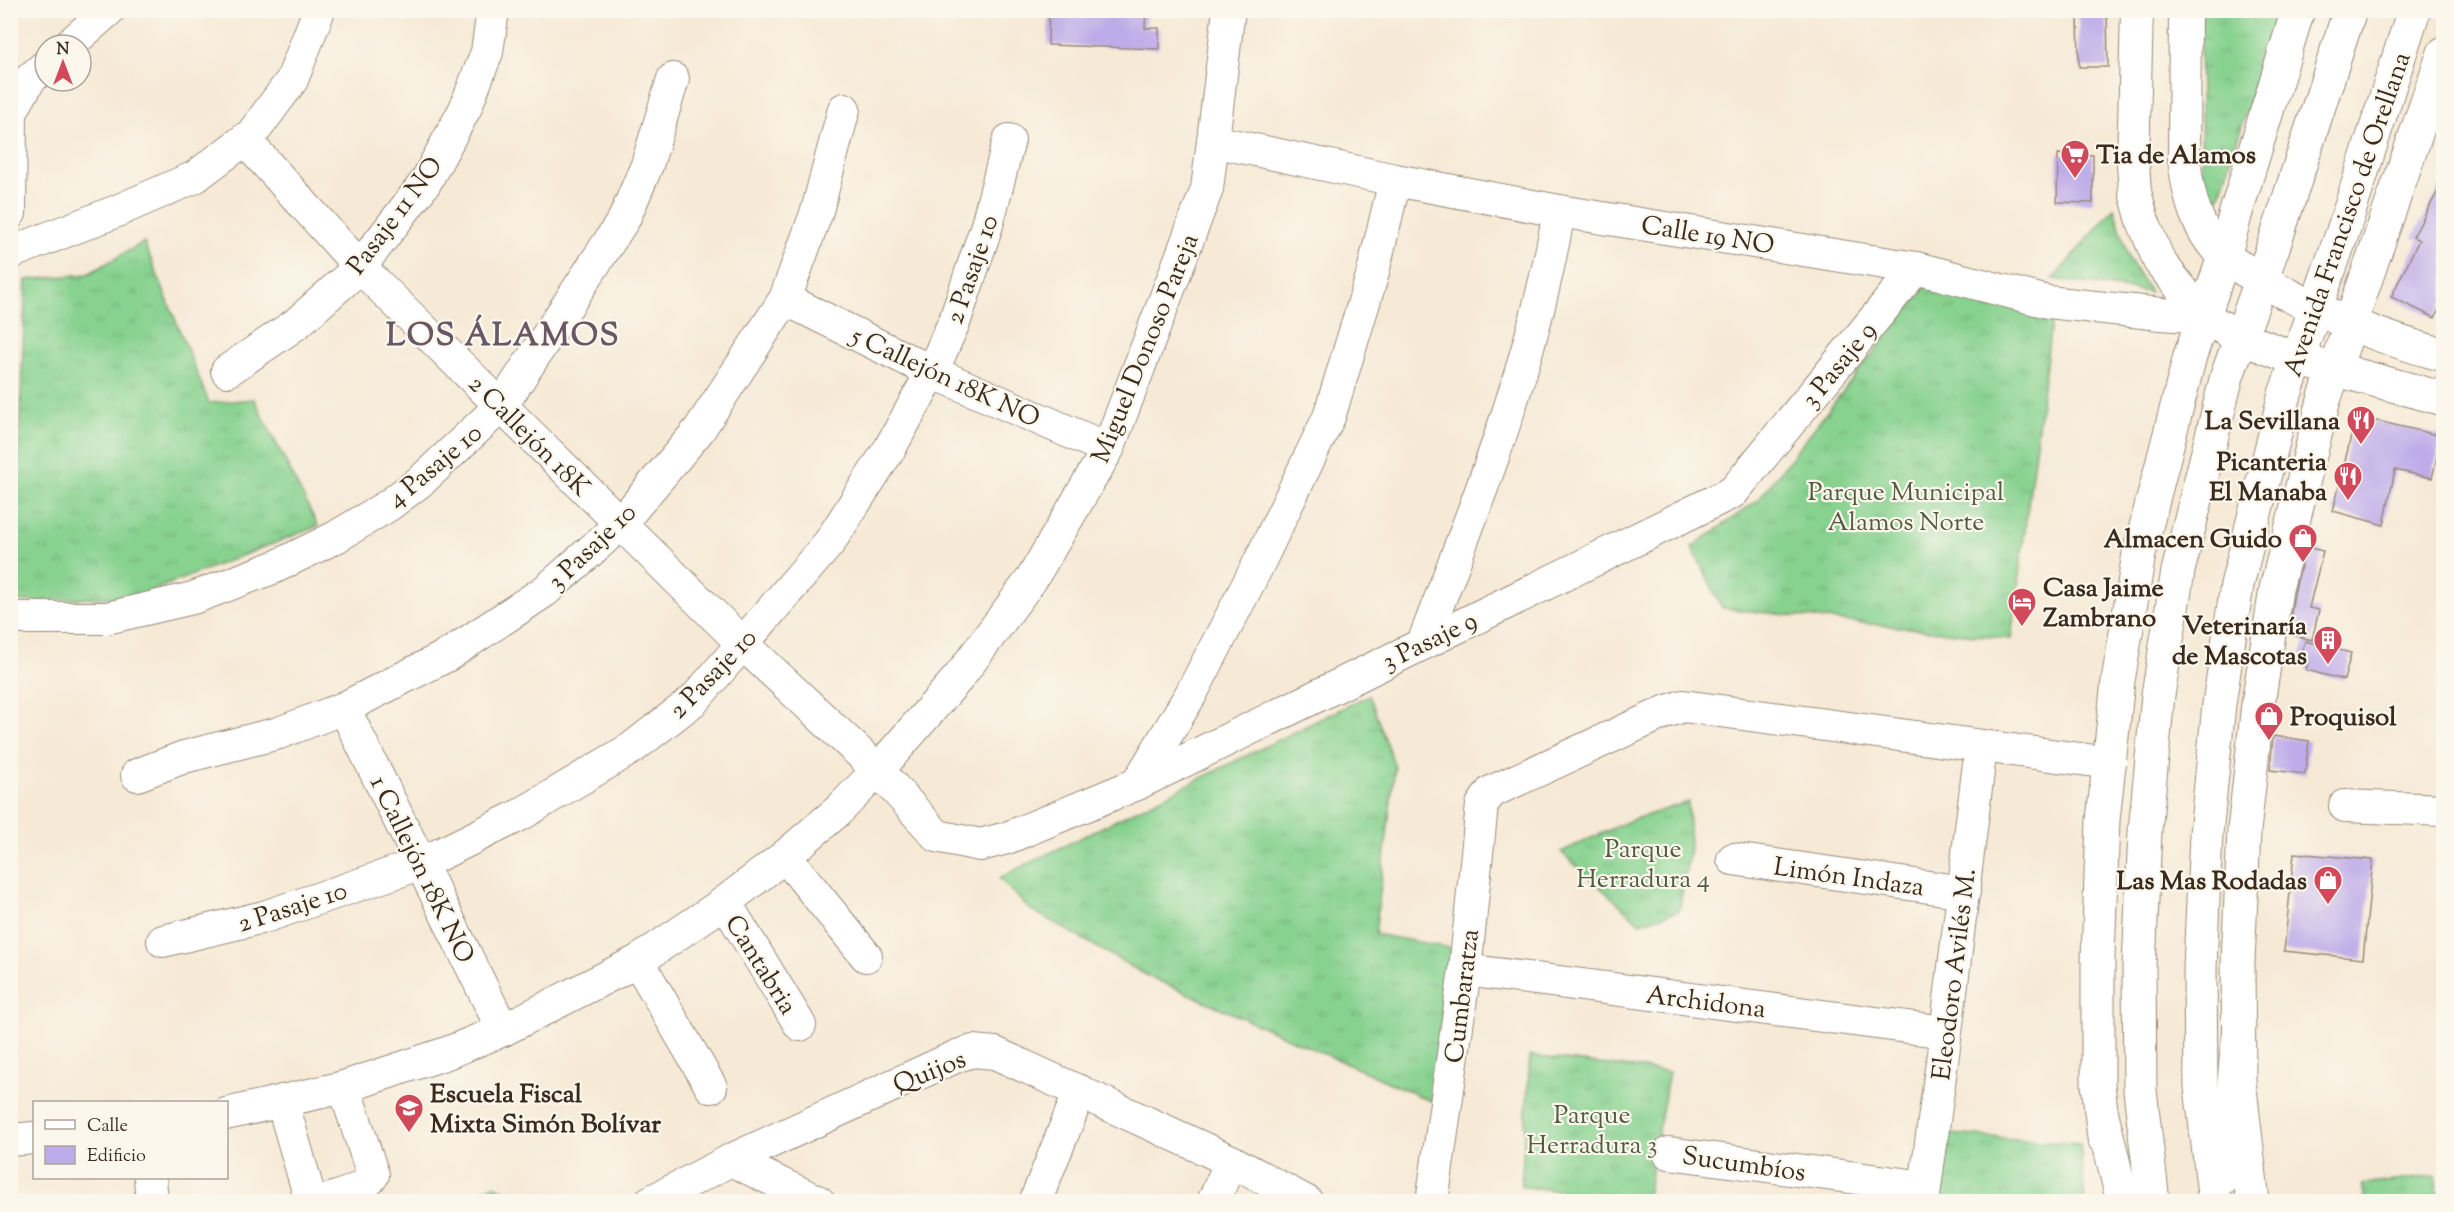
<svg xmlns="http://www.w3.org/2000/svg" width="2454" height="1212" viewBox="0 0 2454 1212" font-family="'Sorts Mill Goudy',serif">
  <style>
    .grass { fill: url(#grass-tufts); stroke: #617e56; stroke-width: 1.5 }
    .building { fill: #beabe9 }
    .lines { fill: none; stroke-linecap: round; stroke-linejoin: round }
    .minor-casing { stroke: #988a7a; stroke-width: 34 }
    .major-casing { stroke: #988a7a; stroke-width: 35 }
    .highway-casing { stroke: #988a7a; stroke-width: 35 }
    .minor { stroke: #fff; stroke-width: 32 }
    .major { stroke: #fff; stroke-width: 33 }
    .highway { stroke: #fff; stroke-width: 33 }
    .labels { text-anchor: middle; stroke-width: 4.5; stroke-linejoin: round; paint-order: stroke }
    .poi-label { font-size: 26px; font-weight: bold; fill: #3b2a1e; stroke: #fbf7ec; text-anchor: end }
    .street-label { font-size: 26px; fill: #3b2a1e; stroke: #fbf7ec }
    .park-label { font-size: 26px; fill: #525c40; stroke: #fbf7ec }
    .district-label { font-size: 32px; font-weight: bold; letter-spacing: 1.5px; fill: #695765; stroke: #fbf7ec }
  </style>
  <defs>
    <pattern id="grass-tufts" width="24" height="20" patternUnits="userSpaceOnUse" patternTransform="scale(1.5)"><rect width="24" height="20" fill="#87d28f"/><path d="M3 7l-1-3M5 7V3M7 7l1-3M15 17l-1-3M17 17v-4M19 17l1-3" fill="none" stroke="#75b47b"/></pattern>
  </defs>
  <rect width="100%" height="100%" fill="#fbf7ec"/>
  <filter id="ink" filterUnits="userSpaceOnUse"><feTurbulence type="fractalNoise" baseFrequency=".0167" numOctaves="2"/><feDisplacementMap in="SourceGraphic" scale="12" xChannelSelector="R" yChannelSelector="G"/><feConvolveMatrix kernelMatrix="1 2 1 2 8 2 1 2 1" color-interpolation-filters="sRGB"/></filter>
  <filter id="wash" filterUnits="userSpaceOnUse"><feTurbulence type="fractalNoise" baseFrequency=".008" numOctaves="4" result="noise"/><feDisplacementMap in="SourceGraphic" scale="24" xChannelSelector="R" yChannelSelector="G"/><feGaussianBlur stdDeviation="1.35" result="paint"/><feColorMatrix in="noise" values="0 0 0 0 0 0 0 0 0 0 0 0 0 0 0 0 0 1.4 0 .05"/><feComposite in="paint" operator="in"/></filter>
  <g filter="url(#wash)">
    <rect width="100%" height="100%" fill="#f6e9d5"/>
    <!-- grass -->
    <g class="grass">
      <path d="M2200,11H2279L2216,206L2202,197Z"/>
      <path d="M2114,208L2129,259L2150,292L2053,279Z"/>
      <path d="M144,242L209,403L254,399L318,526L138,596L12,602L26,280L88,274Z"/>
      <path d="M1927,284L2052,316L2011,639L1722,608L1692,547L1758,500Z"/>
      <path d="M1369,695L1395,767L1375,934L1451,948L1433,1102L1148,976L1028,908L999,878Z"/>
      <path d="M1688,802L1690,848L1679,911L1640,923L1561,852L1629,821Z"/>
      <path d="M1530,1056L1669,1072L1646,1201L1521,1186Z"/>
      <path d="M1951,1134L2080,1144L2085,1201H1941Z"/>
      <path d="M2435,1176L2439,1201H2365L2362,1185Z"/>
      <path d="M494,1185L525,1201H459Z"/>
    </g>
    <g id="blocks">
      <!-- building -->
      <g class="building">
        <path d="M1049,10H1146L1145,28H1159V49L1048,45Z"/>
        <path d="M2078,10H2107L2108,67H2079Z"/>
        <path d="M2058,154L2093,155V203L2057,202Z"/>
        <path d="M2444,180V299L2435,318L2391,297L2419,240L2413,237Z"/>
        <path d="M2377,421L2442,436L2432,478L2395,470L2384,525L2333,511L2352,432Z"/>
        <path d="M2306,547L2323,551L2309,608L2319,610L2312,640L2288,634L2294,593Z"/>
        <path d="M2305,641L2351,653L2344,680L2306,670L2308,660L2300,658Z"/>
        <path d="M2273,736L2309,741L2305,774L2270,770Z"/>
        <path d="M2294,853L2373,860L2363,959L2284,951Z"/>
      </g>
    </g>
  </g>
  <g filter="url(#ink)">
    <use href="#blocks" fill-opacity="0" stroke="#988a7a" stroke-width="1.5"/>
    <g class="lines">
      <!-- minor casing -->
      <g class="minor-casing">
        <g id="minor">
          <path d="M2137,10L2133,164L2135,192L2143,221L2159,261L2204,317"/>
          <path d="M2185,10L2184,158C2188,196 2196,230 2224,257"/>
          <path d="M69,45L109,10"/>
          <path d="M245,140L360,267L743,644L878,770L937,836L980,845L1007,838L1137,784L1733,492L1916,268"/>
          <path d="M1213,141L1395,180L1559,211L1916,268L2048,302L2161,314L2204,317"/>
          <path d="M10,213L11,112L30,79L45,66"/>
          <path d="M10,253L117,211L195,177L252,134L292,80L319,10"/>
          <path d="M785,299L932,372L1108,449"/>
          <path d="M227,371L296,324L360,267L425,183L465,109L487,52L493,10"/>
          <path d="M10,618H107L193,598L275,567L336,537L389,505L422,480L502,405L624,219L647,165L673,79"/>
          <path d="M1423,643C1478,502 1534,360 1559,211"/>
          <path d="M344,708L503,1030"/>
          <path d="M137,775L184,757L279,733L344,708L448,655L545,591L594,548L620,524L699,430L785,299L817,211L844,109"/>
          <path d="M1137,784L1191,694L1257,567L1329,417L1372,276L1395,180"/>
          <path d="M2345,806L2444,810"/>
          <path d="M785,856L866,956"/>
          <path d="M1733,859L1964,892"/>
          <path d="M725,902L800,1025"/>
          <path d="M163,941L264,917L420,864L520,815L632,748L694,700L829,543L890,448L932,372L955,320L987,225L1009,140"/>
          <path d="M638,961L711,1087"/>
          <path d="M1465,970L1946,1032"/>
          <path d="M282,1101L308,1191L313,1202"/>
          <path d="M226,1114L344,1087L447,1053L503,1030L638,961L725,902L785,856L839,810L878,770L959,677L1033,577L1108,449L1207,189L1229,10"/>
          <path d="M10,1140L34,1138"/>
          <path d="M1669,1153L1925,1187"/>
          <path d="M731,1160L819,1202"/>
          <path d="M150,1178L152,1202"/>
          <path d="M323,1202C340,1195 363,1191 373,1175L344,1087"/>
          <path d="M650,1202L731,1160L957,1056L973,1051L995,1053L1231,1161L1307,1202"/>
          <path d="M1035,1202L1080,1091"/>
          <path d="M1213,1202L1231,1161"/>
          <path d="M1432,1202L1465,970L1482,805L1491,792L1665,712L1683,706L2110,763"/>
          <path d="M1923,1202L1946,1032L1981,747"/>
        </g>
      </g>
      <!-- major casing -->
      <g class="major-casing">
        <g id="major">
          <path d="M2224,257C2293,302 2364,334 2444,355"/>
          <path d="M2204,317L2241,338L2297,359L2444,399"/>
          <path d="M2104,1138L2098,1084V958L2103,820L2118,681L2139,554L2190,356L2224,257L2236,212L2298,10"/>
          <path d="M2253,1202L2239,1080L2238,962L2244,831L2258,704L2276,589L2324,400L2444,53"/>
        </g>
      </g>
      <!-- highway casing -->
      <g class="highway-casing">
        <g id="highway">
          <path d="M2101,1110L2123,1202"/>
          <path d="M2226,1176L2239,1026"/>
          <path d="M2153,1202L2140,1090L2139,967L2145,831L2158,695L2178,571L2227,376L2277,236L2350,10"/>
          <path d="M2215,1202L2201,1087L2200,967L2206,834L2219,704L2237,585L2285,394L2342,234L2414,10"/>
        </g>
      </g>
      <!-- minor -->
      <use href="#minor" class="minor"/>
      <!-- major -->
      <use href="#major" class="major"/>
      <!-- highway -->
      <use href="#highway" class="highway"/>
    </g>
  </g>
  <!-- icons -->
  <defs>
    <g id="supermarket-pin" transform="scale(1.5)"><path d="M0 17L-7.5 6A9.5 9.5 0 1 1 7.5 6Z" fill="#d1495b" stroke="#fbf7ec"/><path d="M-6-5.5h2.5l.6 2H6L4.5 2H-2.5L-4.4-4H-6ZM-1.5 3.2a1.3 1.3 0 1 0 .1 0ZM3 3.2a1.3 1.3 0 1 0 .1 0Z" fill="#fff"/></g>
    <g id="restaurant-pin" transform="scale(1.5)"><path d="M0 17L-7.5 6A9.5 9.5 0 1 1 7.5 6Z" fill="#d1495b" stroke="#fbf7ec"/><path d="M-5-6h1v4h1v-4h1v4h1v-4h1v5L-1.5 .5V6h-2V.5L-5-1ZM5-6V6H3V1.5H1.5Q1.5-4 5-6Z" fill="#fff"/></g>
    <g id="shop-pin" transform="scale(1.5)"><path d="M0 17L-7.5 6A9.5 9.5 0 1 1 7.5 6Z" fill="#d1495b" stroke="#fbf7ec"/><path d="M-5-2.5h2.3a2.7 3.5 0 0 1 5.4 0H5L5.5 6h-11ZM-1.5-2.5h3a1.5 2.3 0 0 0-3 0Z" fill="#fff"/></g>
    <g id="hotel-pin" transform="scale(1.5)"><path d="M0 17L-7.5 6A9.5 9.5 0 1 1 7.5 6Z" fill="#d1495b" stroke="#fbf7ec"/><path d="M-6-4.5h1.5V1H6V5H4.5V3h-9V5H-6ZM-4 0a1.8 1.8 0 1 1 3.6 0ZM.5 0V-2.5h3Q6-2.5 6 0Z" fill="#fff"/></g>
    <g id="building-pin" transform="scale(1.5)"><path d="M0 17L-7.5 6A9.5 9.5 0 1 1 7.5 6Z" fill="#d1495b" stroke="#fbf7ec"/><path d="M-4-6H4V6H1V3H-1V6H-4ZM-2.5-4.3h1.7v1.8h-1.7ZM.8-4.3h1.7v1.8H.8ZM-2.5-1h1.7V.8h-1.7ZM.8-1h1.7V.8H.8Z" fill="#fff"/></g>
    <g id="school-pin" transform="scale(1.5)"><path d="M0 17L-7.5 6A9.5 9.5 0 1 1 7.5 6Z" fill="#d1495b" stroke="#fbf7ec"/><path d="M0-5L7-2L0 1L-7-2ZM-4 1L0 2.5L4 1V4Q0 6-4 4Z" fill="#fff"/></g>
  </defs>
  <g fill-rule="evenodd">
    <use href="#supermarket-pin" x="2075" y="154"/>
    <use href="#restaurant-pin" x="2361" y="420"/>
    <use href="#restaurant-pin" x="2348" y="476"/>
    <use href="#shop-pin" x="2303" y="538"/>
    <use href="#hotel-pin" x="2022" y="602"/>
    <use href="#building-pin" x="2328" y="640"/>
    <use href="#shop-pin" x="2269" y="716"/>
    <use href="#shop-pin" x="2328" y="880"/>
    <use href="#school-pin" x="409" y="1108"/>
  </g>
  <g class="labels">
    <!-- poi labels -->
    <g class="poi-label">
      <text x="2096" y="163" text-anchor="start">Tia de Alamos</text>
      <text x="2340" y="429">La Sevillana</text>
      <text x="2327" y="470">Picanteria<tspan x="2327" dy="30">El Manaba</tspan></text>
      <text x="2282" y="547">Almacen Guido</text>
      <text x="2043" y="596" text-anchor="start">Casa Jaime<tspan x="2043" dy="30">Zambrano</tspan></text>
      <text x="2307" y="634">Veterinaría<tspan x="2307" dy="30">de Mascotas</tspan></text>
      <text x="2290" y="725" text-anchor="start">Proquisol</text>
      <text x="2307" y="889">Las Mas Rodadas</text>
      <text x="430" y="1102" text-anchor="start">Escuela Fiscal<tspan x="430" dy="30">Mixta Simón Bolívar</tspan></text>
    </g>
    <!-- street labels -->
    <g class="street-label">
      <text transform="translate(2346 214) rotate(-71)" y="9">Avenida Francisco de Orellana</text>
      <text transform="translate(394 215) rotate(-53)" y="9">Pasaje 11 NO</text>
      <text transform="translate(1708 234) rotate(9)" y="9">Calle 19 NO</text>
      <text transform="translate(971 269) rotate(-71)" y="9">2 Pasaje 10</text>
      <text transform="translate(1144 348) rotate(-68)" y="9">Miguel Donoso Pareja</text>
      <text transform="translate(1838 364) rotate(-51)" y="9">3 Pasaje 9</text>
      <text transform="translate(946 376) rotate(25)" y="9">5 Callejón 18K NO</text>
      <text transform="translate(530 435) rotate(45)" y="9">2 Callejón 18K</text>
      <text transform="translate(434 465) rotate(-40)" y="9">4 Pasaje 10</text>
      <text transform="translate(591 546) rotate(-44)" y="9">3 Pasaje 10</text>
      <text transform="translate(1429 640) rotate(-26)" y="9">3 Pasaje 9</text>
      <text transform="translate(712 673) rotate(-46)" y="9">2 Pasaje 10</text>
      <text transform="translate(423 869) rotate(64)" y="9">1 Callejón 18K NO</text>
      <text transform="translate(1849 876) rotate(8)" y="9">Limón Indaza</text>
      <text transform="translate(292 906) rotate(-18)" y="9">2 Pasaje 10</text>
      <text transform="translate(762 964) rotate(58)" y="9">Cantabria</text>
      <text transform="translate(1953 974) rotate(-83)" y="9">Eleodoro Avilés M.</text>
      <text transform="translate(1461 996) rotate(-83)" y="9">Cumbaratza</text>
      <text transform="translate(1706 1001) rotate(7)" y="9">Archidona</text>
      <text transform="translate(929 1071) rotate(-22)" y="9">Quijos</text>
      <text transform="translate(1744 1163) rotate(8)" y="9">Sucumbíos</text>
    </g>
    <!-- park labels -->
    <g class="park-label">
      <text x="1906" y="500">Parque Municipal<tspan x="1906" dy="30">Alamos Norte</tspan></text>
      <text x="1643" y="857">Parque<tspan x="1643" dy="30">Herradura 4</tspan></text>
      <text x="1592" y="1123">Parque<tspan x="1592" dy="30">Herradura 3</tspan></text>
    </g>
    <!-- district labels -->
    <g class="district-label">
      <text x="503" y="345">LOS ÁLAMOS</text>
    </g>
  </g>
  <!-- margin -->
  <rect width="2454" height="1212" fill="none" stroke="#fbf7ec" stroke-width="36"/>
  <!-- legend -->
  <rect x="33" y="1101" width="195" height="78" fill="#fbf7ec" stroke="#aea59a" stroke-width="1.5"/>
  <rect x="45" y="1120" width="30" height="9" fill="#ffffff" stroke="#aea59a" stroke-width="1.5"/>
  <text x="87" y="1131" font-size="18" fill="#3b2a1e">Calle</text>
  <rect x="45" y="1146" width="30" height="18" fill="#beabe9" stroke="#aea59a" stroke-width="1.5"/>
  <text x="87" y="1161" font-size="18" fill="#3b2a1e">Edificio</text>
  <!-- north arrow -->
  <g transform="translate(63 63)"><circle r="28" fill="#fbf7ec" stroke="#aea59a" stroke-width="1.5"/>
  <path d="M0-4.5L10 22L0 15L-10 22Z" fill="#d1495b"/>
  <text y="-9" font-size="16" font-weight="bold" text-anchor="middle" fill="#3b2a1e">N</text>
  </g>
</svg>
